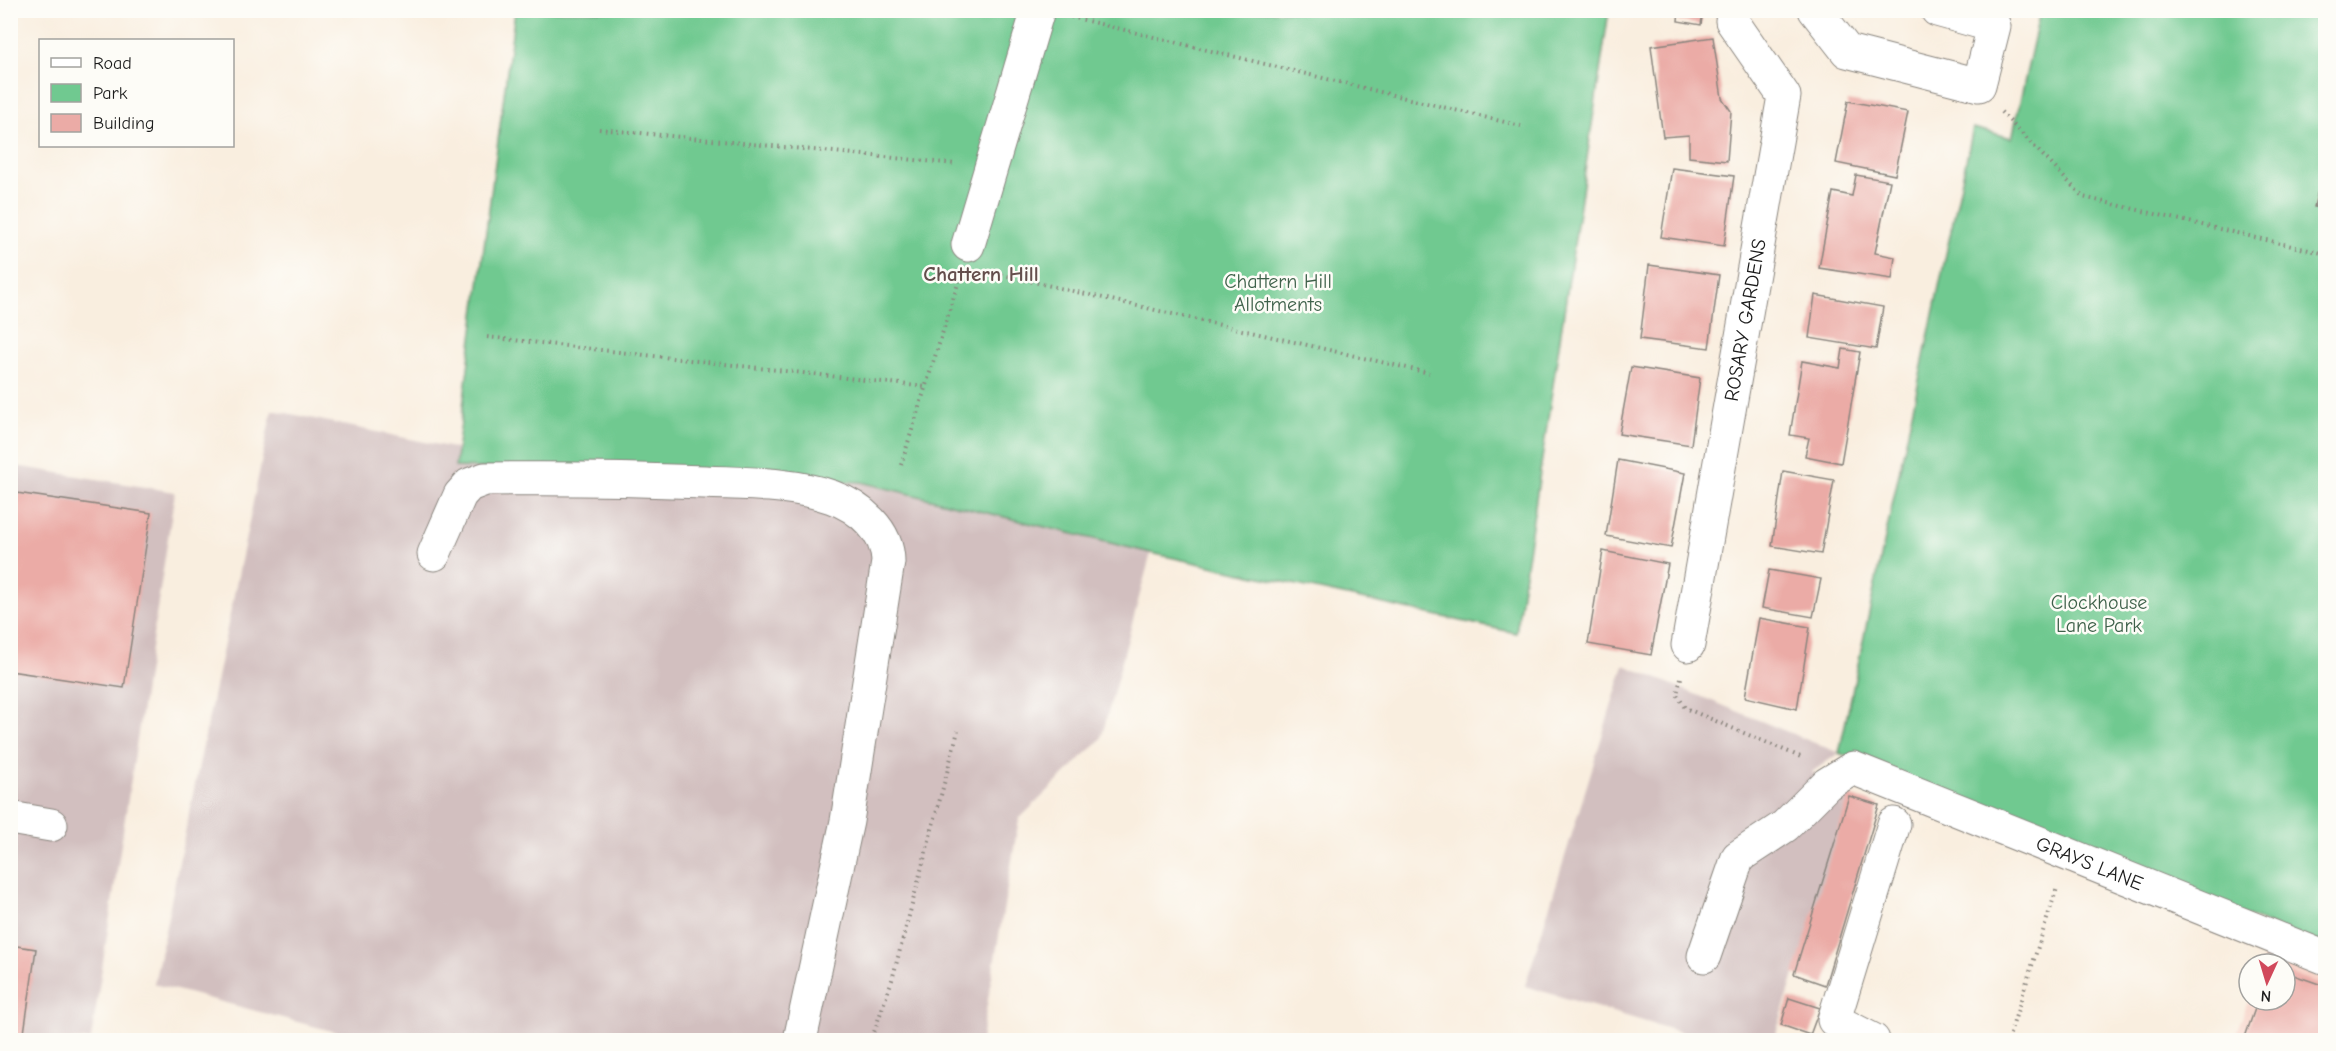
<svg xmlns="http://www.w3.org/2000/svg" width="2336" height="1051" viewBox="0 0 2336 1051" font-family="'Comic Neue',sans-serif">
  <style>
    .built { fill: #f7d1c6 }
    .industrial { fill: #d2bfbf }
    .green { fill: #70c990; stroke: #467256; stroke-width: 1.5 }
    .building { fill: #ebaba6 }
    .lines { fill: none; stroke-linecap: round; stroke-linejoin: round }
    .minor-casing { stroke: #8a857e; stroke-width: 35 }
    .path { stroke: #8a857e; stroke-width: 4; stroke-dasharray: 1.5 4.5; stroke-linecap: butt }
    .minor { stroke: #fff; stroke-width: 33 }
    .labels { text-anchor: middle; stroke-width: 5; stroke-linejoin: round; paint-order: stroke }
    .park-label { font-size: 20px; fill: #3e614a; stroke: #fdfcf7 }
    .street-label { font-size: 20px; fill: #1c1c1c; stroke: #fdfcf7 }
    .neighbourhood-label { font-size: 21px; font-weight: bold; fill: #644e4c; stroke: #fdfcf7 }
  </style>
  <rect width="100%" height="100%" fill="#fdfcf7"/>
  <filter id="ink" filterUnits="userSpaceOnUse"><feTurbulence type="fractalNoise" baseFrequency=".0167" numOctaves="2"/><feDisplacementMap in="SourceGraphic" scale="12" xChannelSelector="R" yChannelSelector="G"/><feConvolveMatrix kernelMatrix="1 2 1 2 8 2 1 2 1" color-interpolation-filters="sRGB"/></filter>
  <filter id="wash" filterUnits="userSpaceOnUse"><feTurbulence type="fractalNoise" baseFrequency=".008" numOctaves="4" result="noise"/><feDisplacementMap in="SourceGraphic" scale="24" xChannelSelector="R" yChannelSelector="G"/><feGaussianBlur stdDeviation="1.35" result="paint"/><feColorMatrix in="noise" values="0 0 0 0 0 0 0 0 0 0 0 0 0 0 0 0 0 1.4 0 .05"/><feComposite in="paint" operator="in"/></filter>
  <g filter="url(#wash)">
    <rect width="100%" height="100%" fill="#f9eedf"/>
    <!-- built -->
    <path class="built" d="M2264,956L2325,980V1040H2234L2249,999L2285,1000V964H2261Z"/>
    <!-- industrial -->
    <g class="industrial">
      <path d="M272,410L458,449L456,467L861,482L1151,553L1101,739L1019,819L981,1040H366L154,984Z"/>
      <path d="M10,465L175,492L91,1040H11Z"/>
      <path d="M1624,665L1839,753L1812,772L1827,784L1849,796L1774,1040H1707L1525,986Z"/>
    </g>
    <!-- green -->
    <g class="green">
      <path d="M515,11H1609L1516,633L1151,553L861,482L455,467Z"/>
      <path d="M2040,11H2325V947L1839,753L1973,128L2012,138Z"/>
    </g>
    <g id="blocks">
      <!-- building -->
      <g class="building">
        <path d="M1679,10H1703L1701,25L1678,21Z"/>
        <path d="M1713,37L1722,98L1731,111L1727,161L1689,157V135L1663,137L1651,46Z"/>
        <path d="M1848,101L1908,112L1895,175L1836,163Z"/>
        <path d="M2325,162V209L2314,207Z"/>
        <path d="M1672,168L1734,176L1724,246L1661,237Z"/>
        <path d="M1856,175L1890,181L1875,253L1895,257L1892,279L1819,268L1833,192L1852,196Z"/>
        <path d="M1649,265L1719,275L1709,348L1640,339Z"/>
        <path d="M1815,295L1883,307L1876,349L1809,338Z"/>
        <path d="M1843,349L1860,352L1841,463L1805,456L1809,438L1790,435L1802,361L1840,368Z"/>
        <path d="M1631,367L1700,378L1691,445L1619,434Z"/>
        <path d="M1618,460L1685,473L1671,548L1606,536Z"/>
        <path d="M1783,471L1834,480L1821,554L1772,546Z"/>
        <path d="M10,492L151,513L124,688L10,671Z"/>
        <path d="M1603,551L1668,564L1651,655L1588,644Z"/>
        <path d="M1769,570L1821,579L1813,617L1762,608Z"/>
        <path d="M1759,618L1810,627L1797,709L1745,697Z"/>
        <path d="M1849,796L1879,805L1825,985L1794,974Z"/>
        <path d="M10,945L36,949L23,1040H10Z"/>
        <path d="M2285,972L2325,986V1040H2244L2258,1000H2285Z"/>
        <path d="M1789,998L1820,1008L1810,1035L1781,1025Z"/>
      </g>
    </g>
  </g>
  <g filter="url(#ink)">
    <use href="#blocks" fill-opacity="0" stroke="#8a857e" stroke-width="1.5"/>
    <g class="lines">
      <!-- minor casing -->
      <g class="minor-casing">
        <g id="minor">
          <path d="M1815,10L1847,51L1979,85L1994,26L1937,10"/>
          <path d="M968,245L1038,10"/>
          <path d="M434,554L460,495L469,485L485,479C558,478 631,479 705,482C746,484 793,483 832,497C860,507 888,531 888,562L847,821L800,1040"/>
          <path id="s1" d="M1688,645L1784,96L1732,21L1734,10"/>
          <path d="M10,818L51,825"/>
          <path id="s2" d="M1704,956L1738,857L1785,826L1827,784L1853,768L2326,958"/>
          <path d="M1873,1040L1834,1020L1894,824"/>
        </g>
      </g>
      <!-- path -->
      <g class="path">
        <path d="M1071,17L1521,126"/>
        <path d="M2001,112L2083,197L2326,254"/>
        <path d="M599,129L956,164"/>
        <path d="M990,272L1429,373"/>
        <path d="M487,337L926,387"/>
        <path d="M901,465L960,277"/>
        <path d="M1681,678L1677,694L1685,708L1803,758"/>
        <path d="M866,1040L873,1035L892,980L958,731"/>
        <path d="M2008,1040L2057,888"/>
      </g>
      <!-- minor -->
      <use href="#minor" class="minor"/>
    </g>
  </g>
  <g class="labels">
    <!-- park labels -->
    <g class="park-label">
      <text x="1278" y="288">Chattern Hill<tspan x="1278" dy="23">Allotments</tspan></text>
      <text x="2099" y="609">Clockhouse<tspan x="2099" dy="23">Lane Park</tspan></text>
    </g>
    <!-- street labels -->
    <g class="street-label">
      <text dy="7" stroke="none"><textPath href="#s1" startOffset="330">ROSARY GARDENS</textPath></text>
      <text dy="7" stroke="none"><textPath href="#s2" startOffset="506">GRAYS LANE</textPath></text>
    </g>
    <!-- neighbourhood labels -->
    <g class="neighbourhood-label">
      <text x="981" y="281">Chattern Hill</text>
    </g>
  </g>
  <!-- margin -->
  <rect width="2336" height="1051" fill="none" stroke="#fdfcf7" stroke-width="36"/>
  <!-- legend -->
  <rect x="39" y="39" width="195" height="108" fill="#fdfcf7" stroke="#a3a29f" stroke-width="1.5"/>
  <rect x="51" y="58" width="30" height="9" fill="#ffffff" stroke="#a3a29f" stroke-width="1.5"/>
  <text x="93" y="69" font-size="18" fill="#1c1c1c">Road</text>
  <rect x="51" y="84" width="30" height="18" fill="#70c990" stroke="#a3a29f" stroke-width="1.5"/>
  <text x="93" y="99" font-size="18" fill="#1c1c1c">Park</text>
  <rect x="51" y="114" width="30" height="18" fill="#ebaba6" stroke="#a3a29f" stroke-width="1.5"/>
  <text x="93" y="129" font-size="18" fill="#1c1c1c">Building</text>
  <!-- north arrow -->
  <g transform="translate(2267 982) rotate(184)"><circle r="28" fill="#fdfcf7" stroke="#a3a29f" stroke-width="1.5"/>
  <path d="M0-4.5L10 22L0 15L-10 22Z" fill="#d1495b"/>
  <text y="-9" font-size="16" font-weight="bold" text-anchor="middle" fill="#1c1c1c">N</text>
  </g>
</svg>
